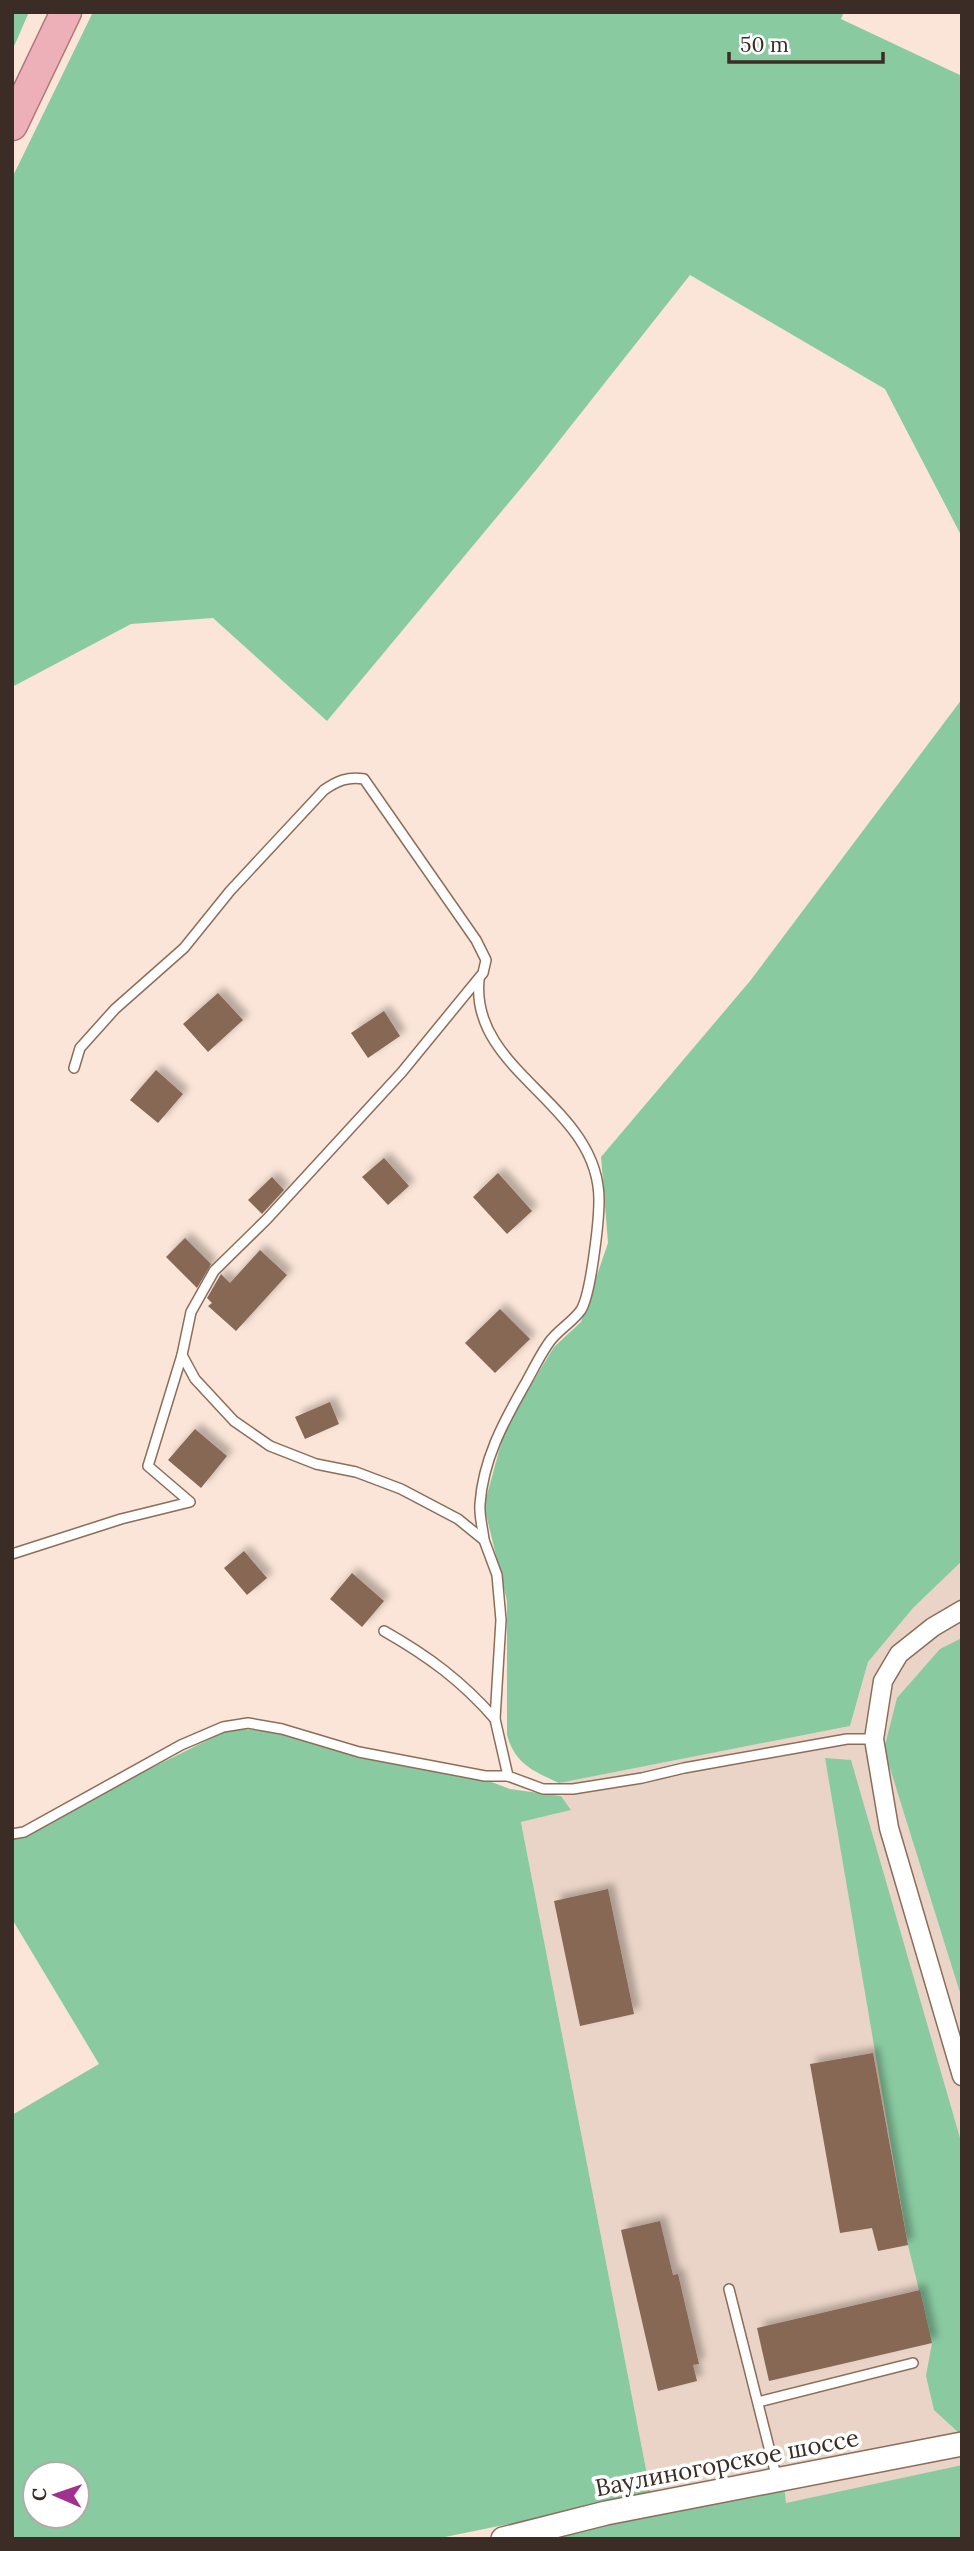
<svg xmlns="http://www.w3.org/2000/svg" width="974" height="2551" viewBox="0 0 974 2551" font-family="Lora,serif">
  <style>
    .industrial { fill: #ead4c7 }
    .green { fill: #89caa1; fill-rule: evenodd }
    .building { fill: #866754; filter: url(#shadow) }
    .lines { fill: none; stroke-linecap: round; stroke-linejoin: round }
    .service-casing { stroke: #8c6d5a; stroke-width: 12 }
    .minor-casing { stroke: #8c6d5a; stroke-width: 21 }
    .tertiary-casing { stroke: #8c6d5a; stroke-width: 26 }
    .trunk-casing { stroke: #ac767a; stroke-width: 33 }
    .service { stroke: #fff; stroke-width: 9 }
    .minor { stroke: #fff; stroke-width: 18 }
    .tertiary { stroke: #fff; stroke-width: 23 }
    .trunk { stroke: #eeb0b8; stroke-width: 30 }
    .labels { text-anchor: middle; stroke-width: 7; stroke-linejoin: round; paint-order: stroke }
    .street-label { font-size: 24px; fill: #3b2d25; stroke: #fff }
  </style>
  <defs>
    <filter id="shadow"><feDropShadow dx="6" dy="-6" stdDeviation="3.5" flood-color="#0004"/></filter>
  </defs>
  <rect width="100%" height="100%" fill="#fbe5d8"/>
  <!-- industrial -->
  <path class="industrial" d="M962,1561V2465L785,2504L784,2485L651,2495L521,1822L571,1810L561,1796L559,1783L850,1726L868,1662L913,1608Z"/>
  <!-- green -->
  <g class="green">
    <path d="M12,12H29L12,51Z"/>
    <path d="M93,12H844L841,19L962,76V537L885,389L690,275L536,470L327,721L213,618L131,624L12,687V178Z"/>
    <path d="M962,699V1561L913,1608L868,1662L850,1726L559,1783C533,1771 515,1764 507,1735V1601L484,1506L506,1425L554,1347L581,1322L608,1243L601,1157L750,981Z"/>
    <path d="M962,1638V1999L884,1749L897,1698L940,1649Z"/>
    <path d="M232,1728L277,1732L481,1778L510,1789L561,1796L571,1810L521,1822L651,2495L435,2539H12V2115L99,2064L12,1919V1837ZM35,2474H77V2516H35Z"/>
    <path d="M825,1758L851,1760L962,2145V2432H958L934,2410L926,2376L932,2343L908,2245Z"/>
    <path d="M962,2465V2539H539L784,2485L786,2503Z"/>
  </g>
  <!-- building -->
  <g class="building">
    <path d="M218,993L243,1020L208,1052L183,1024Z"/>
    <path d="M384,1011L400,1036L368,1058L351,1033Z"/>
    <path d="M156,1070L183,1094L158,1123L130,1100Z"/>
    <path d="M384,1158L409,1186L388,1205L362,1177Z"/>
    <path d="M498,1173L532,1211L507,1234L473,1197Z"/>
    <path d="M272,1177L284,1190L262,1214L248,1200Z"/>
    <path d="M185,1238L211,1264L197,1288L166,1257Z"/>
    <path d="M260,1250L287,1275L236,1331L208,1306L212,1303L207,1298L221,1274L230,1283Z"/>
    <path d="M500,1309L530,1339L495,1373L465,1343Z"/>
    <path d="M330,1402L339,1424L305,1439L295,1417Z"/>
    <path d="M195,1429L227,1456L201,1488L168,1460Z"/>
    <path d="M244,1551L267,1578L247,1595L224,1568Z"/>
    <path d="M352,1573L384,1601L362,1627L330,1599Z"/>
    <path d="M608,1889L634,2014L580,2026L554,1901Z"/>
    <path d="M873,2053L908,2245L878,2251L872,2228L840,2233L810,2064Z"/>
    <path d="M660,2221L673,2275L678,2274L699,2364L693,2365L697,2381L658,2391L621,2230Z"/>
    <path d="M920,2290L932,2343L769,2381L757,2328Z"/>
  </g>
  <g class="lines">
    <!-- service casing -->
    <g class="service-casing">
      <g id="service">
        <path d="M479,980C470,1073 599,1104 599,1200C599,1221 591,1294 581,1310C572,1323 556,1331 548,1344C539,1357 532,1372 524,1386C503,1423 483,1460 480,1504C479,1516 483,1529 484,1540"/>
        <path d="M74,1068L80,1048L115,1009L184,948L230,891L324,790C337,781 348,776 364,779L476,940L486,960L483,973L402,1072L267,1219L214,1271L191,1312L182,1355L195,1379L234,1421L270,1446L316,1464L356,1472L401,1489L458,1519L484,1540L497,1575L501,1620L495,1719L508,1776L543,1789H573L642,1778L684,1768L847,1739H874"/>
        <path d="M12,1554L121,1519L190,1502L148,1466L182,1355"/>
        <path d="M384,1631C428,1656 462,1681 495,1719"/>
        <path d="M12,1834L24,1832L181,1745L223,1727L248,1723L282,1729L359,1752L485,1776H508"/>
        <path d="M729,2289L777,2479"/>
        <path d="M758,2402L913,2363"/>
      </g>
    </g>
    <!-- minor casing -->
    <g class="minor-casing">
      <path id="minor" d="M962,1610L933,1627L899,1654L883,1681L874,1739L889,1828L962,2076"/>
    </g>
    <!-- tertiary casing -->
    <g class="tertiary-casing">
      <path id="tertiary" d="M503,2539L606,2513L962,2444"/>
    </g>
    <!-- trunk casing -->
    <g class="trunk-casing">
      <path id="trunk" d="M12,125L66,12"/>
    </g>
    <!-- service -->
    <use href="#service" class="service"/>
    <!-- minor -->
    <use href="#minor" class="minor"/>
    <!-- tertiary -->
    <use href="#tertiary" class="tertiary"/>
    <!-- trunk -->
    <use href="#trunk" class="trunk"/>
  </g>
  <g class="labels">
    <!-- street labels -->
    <g class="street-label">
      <text transform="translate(727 2463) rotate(-11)" y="8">Ваулиногорское шоссе</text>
    </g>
  </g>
  <!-- border -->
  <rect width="974" height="2551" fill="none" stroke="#3b2d25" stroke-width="28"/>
  <!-- north arrow -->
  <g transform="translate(56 2495) rotate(272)"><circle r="33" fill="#ffffff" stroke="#b1aba8" stroke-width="2"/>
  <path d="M0-5L12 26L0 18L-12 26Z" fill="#a0318e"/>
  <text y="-10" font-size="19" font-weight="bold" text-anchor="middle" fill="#3b2d25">С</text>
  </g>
  <!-- scale -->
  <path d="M729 52v10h154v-10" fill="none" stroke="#3b2d25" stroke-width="3.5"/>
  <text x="740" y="52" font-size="21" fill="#3b2d25" stroke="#ffffff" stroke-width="5" paint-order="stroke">50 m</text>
</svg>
